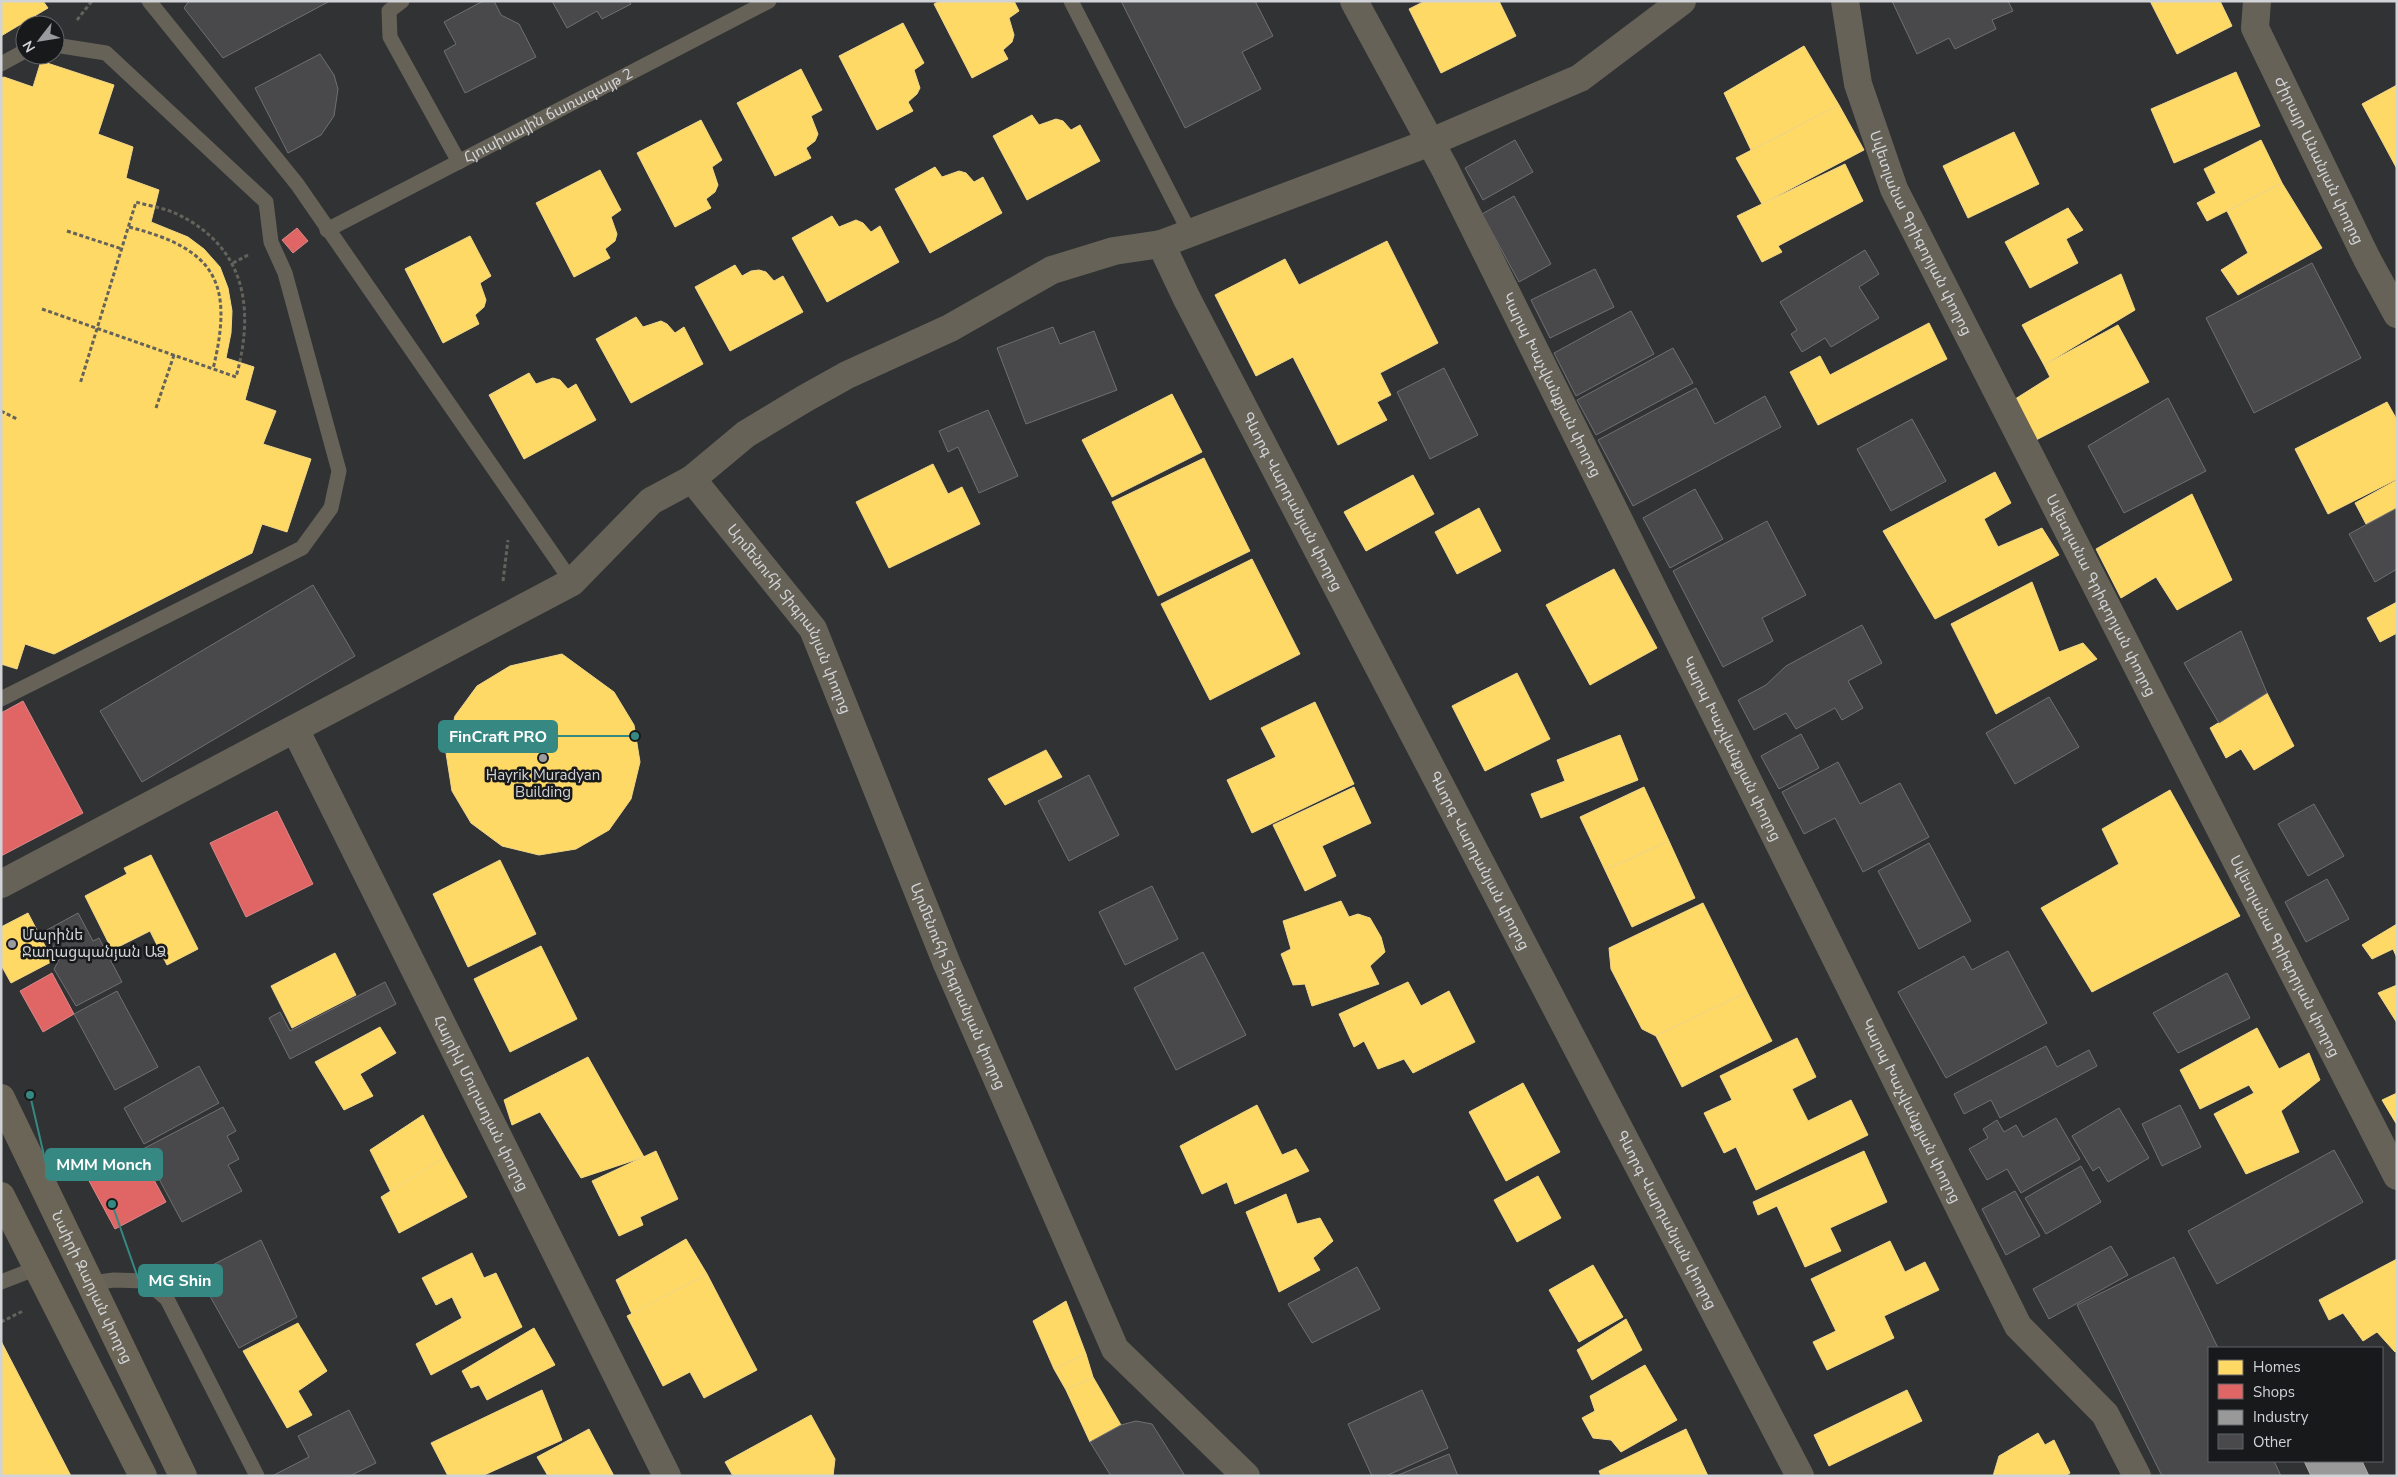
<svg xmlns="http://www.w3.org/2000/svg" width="2398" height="1477" viewBox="0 0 2398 1477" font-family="'Nunito Sans','Noto Sans Armenian',sans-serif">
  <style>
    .homes { fill: #ffd966; stroke: #f1d788 }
    .shops { fill: #e06666; stroke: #dc8788 }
    .industry { fill: #999; stroke: #aaaaac }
    .building { fill: #49494b; stroke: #707072 }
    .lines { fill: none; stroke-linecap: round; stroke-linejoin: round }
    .path { stroke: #64625b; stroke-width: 3; stroke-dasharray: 4 2.5; stroke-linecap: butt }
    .service { stroke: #666257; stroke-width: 15 }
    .minor { stroke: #666257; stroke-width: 28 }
    .secondary { stroke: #6a6556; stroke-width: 28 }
    .poi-dot { fill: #999b9e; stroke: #17191b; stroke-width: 2 }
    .labels { text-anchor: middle; stroke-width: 5; stroke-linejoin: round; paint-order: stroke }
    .street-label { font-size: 15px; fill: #d1d3d7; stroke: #17191b }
    .poi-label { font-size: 15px; fill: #d1d3d7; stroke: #17191b }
    .leader { fill: none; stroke: #368983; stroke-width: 2 }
    .callout-dot { fill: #368983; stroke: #17191b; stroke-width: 2 }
    .callout { fill: #368983; stroke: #368983; stroke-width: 2 }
    .callout-label { font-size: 16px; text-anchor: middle; font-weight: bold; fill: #fff }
  </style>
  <rect width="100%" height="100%" fill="#303234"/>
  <!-- homes -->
  <g class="homes">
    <path d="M1,1H43L48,8L1,36Z"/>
    <path d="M940,1H1014L1019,11L1009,18L1014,35L1012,42L1003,50L1008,59L972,78L934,4Z"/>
    <path d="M1425,1H1499L1516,36L1441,73L1409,9Z"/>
    <path d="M2150,1H2220L2232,26L2177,54Z"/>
    <path d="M903,23L924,63L914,70L920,88L917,94L908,102L913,111L877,130L839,56Z"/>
    <path d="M1804,46L1839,105L1751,150L1724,93Z"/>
    <path d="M41,61L114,85L98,134L133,147L126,178L159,190L151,222L188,237L204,249L220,267L228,288L232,311L231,333L226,358L254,367L245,400L276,411L263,444L311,459L287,532L262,524L252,553L54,654L25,644L17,669L1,664V78L4,77L33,87Z"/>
    <path d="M801,69L822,110L811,116L818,134L815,141L806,148L811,158L775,176L737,103Z"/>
    <path d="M2236,72L2260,126L2174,163L2151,109Z"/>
    <path d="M2397,85V169L2362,104Z"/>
    <path d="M1839,105L1864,150L1762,204L1736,158Z"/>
    <path d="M1032,115L1039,125L1056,119L1063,121L1071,130L1080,125L1100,161L1027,200L993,136Z"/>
    <path d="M701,120L722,160L712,167L718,185L715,192L706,199L711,208L675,227L637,153Z"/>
    <path d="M2014,132L2039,184L1968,218L1943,166Z"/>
    <path d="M2261,140L2282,183L2207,221L2197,203L2216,193L2204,169Z"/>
    <path d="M1845,164L1863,201L1778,246L1782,252L1762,262L1737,216Z"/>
    <path d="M935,167L942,177L959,171L966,173L974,182L983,177L1002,213L930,253L895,189Z"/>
    <path d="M600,170L621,210L611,217L617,234L615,241L605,249L610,258L574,277L536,203Z"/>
    <path d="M2282,183L2322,248L2238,295L2221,270L2248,253L2227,211Z"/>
    <path d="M2068,208L2083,230L2066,239L2078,263L2030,288L2005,242Z"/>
    <path d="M832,216L839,227L856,220L863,223L871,232L880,226L899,262L827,302L792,238Z"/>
    <path d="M470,236L491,276L480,283L486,300L484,307L475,315L479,324L443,343L405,269Z"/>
    <path d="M1387,241L1438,343L1380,373L1391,395L1377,402L1387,420L1338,445L1293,357L1256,376L1215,295L1285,259L1299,285Z"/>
    <path d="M735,265L742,276L751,271L759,270L766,272L774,281L783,276L803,312L730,351L695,287Z"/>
    <path d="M2121,274L2135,310L2044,365L2022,325Z"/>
    <path d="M636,317L643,327L661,321L667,324L675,333L684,327L703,364L631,403L596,339Z"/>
    <path d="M1929,323L1947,359L1818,425L1790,372L1820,356L1830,375Z"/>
    <path d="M2118,325L2149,382L2036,440L2012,401L2050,377L2044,365Z"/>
    <path d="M529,373L536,384L553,378L560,380L568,389L576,384L596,420L524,459L489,395Z"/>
    <path d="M1172,394L1202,452L1112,497L1082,440Z"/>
    <path d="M2387,402L2397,420V479L2328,514L2295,449Z"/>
    <path d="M1204,458L1250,551L1158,596L1112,502Z"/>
    <path d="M933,464L948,494L962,487L980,524L889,568L856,502Z"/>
    <path d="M1995,472L2011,503L1984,519L1998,547L2042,528L2059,555L1935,619L1883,531Z"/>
    <path d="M1413,475L1434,514L1366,551L1344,512Z"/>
    <path d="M2397,480V508L2366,524L2355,503Z"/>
    <path d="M2192,494L2232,580L2177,610L2156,577L2121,598L2096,549Z"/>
    <path d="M1479,508L1501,551L1457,574L1435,532Z"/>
    <path d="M1252,559L1300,654L1210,700L1161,604Z"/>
    <path d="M1614,569L1657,648L1590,685L1546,605Z"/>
    <path d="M2032,582L2059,652L2083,643L2097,659L1996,714L1951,624Z"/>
    <path d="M2397,602V633L2380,642L2367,618Z"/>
    <path d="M562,654L614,692L634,725L640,762L631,799L609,830L576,849L539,855L502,846L471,823L452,791L446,753L455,716L477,686L510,666Z"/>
    <path d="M1517,673L1550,739L1485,771L1452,706Z"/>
    <path d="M2267,693L2294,746L2254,770L2241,749L2226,758L2210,728Z"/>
    <path d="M1315,702L1354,784L1252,833L1227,780L1276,757L1261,728Z"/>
    <path d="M1620,735L1638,780L1541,818L1531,794L1565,781L1557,760Z"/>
    <path d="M1046,750L1062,777L1005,805L988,779Z"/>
    <path d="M1354,787L1371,823L1322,846L1336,876L1305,891L1273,825Z"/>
    <path d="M1644,787L1669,841L1605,870L1580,817Z"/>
    <path d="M2170,790L2240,916L2092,992L2041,908L2119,864L2102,829Z"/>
    <path d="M1669,841L1695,898L1632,927L1605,870Z"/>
    <path d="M151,855L198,949L167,965L150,931L112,950L85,896L127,874L124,868Z"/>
    <path d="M500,860L536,934L468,967L433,894Z"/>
    <path d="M1341,901L1349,917L1358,914L1370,918L1381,937L1385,952L1370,966L1379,984L1312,1006L1305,984L1293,985L1281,954L1291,949L1283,921Z"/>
    <path d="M1703,903L1747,992L1656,1036L1642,1029L1611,969L1609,948Z"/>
    <path d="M28,913L53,961L11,983L1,965V927Z"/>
    <path d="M2397,924V958L2393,949L2372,959L2362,945Z"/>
    <path d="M541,946L577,1019L510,1052L474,979Z"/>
    <path d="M335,953L356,995L292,1028L271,986Z"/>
    <path d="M1408,982L1421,1006L1449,991L1475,1042L1413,1073L1404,1059L1378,1069L1364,1041L1354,1047L1339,1014Z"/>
    <path d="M2397,985V1023L2378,993Z"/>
    <path d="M1747,992L1772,1041L1682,1087L1656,1036Z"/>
    <path d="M380,1027L396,1053L360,1074L373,1096L344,1110L315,1062Z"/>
    <path d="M2257,1028L2279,1069L2309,1053L2320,1080L2281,1111L2299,1152L2246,1174L2214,1114L2254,1093L2249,1085L2200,1109L2180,1070Z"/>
    <path d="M1797,1038L1816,1077L1792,1089L1808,1121L1851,1100L1868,1135L1756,1190L1736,1147L1724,1153L1704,1113L1732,1100L1720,1076Z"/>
    <path d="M588,1057L644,1157L581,1178L540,1112L512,1125L504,1100Z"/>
    <path d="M1523,1083L1560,1152L1506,1181L1469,1112Z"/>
    <path d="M2397,1093V1125L2382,1100Z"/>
    <path d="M1257,1105L1282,1155L1296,1149L1309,1171L1235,1204L1227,1182L1202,1194L1180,1146Z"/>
    <path d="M423,1115L445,1157L391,1192L370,1150Z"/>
    <path d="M656,1151L678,1199L640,1217L643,1225L619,1236L592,1181Z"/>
    <path d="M1864,1151L1887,1202L1830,1228L1841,1251L1805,1267L1777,1206L1758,1215L1753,1202Z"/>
    <path d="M445,1157L467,1197L399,1233L381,1197Z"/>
    <path d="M1538,1176L1561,1218L1517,1242L1494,1200Z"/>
    <path d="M1286,1194L1297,1224L1320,1218L1333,1241L1313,1258L1320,1270L1279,1292L1246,1212Z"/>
    <path d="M686,1239L707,1274L632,1314L616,1280Z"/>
    <path d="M1890,1241L1905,1272L1925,1262L1939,1290L1884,1316L1894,1338L1827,1370L1813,1342L1836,1331L1811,1279Z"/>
    <path d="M472,1253L484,1278L496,1273L522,1327L431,1375L416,1344L462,1318L452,1297L436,1305L422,1278Z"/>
    <path d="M2397,1259V1351L2395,1352L2377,1332L2363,1341L2343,1313L2329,1320L2319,1300Z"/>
    <path d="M1593,1265L1623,1317L1579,1342L1549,1290Z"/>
    <path d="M707,1274L757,1370L704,1398L690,1372L663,1386L627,1316Z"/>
    <path d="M1066,1301L1086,1354L1054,1369L1033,1321Z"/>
    <path d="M1626,1319L1642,1350L1592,1380L1577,1350Z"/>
    <path d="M298,1323L327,1371L298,1391L312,1415L287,1428L243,1351Z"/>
    <path d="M534,1328L555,1365L487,1400L479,1385L471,1388L462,1371Z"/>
    <path d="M1,1341L71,1476H1Z"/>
    <path d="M1086,1354L1093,1377L1066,1390L1054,1369Z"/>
    <path d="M1645,1365L1677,1420L1621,1452L1611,1440L1593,1438L1582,1418L1595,1411L1590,1396Z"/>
    <path d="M1093,1377L1121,1425L1090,1442L1066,1390Z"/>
    <path d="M542,1390L562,1440L482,1476H448L431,1443Z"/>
    <path d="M1907,1390L1922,1421L1829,1466L1814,1435Z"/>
    <path d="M811,1415L835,1459L833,1476H733L725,1462Z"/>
    <path d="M589,1429L614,1476H548L537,1457Z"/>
    <path d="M1686,1429L1708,1476H1601L1599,1471Z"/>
    <path d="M2038,1433L2045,1445L2054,1440L2070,1473L2065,1476H1993L1999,1456Z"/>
  </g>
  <!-- shops -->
  <g class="shops">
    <path d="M297,228L308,241L293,253L282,240Z"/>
    <path d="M23,701L83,813L1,856V713Z"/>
    <path d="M277,811L313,884L246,917L210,843Z"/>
    <path d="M52,973L74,1014L43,1032L20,991Z"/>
    <path d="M139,1152L166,1202L115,1229L88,1179Z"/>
  </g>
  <!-- industry -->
  <path class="industry" d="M2304,1461H2362L2369,1476H2311Z"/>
  <!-- building -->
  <g class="building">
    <path d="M189,1H330L223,58L184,8Z"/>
    <path d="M483,1H494L501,15L519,24L536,57L465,93L444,51L456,44L444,22Z"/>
    <path d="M552,1H629L631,4L602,19L597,11L567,28Z"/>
    <path d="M1121,1H1255L1273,36L1242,52L1261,89L1185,128Z"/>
    <path d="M1892,1H2008L2013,11L1992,20L1996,29L1955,49L1949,38L1917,54Z"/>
    <path d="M320,54L334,75L338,89L334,116L321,135L288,153L255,88Z"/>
    <path d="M1515,140L1533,172L1483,200L1465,168Z"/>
    <path d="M1514,196L1551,264L1519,282L1482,214Z"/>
    <path d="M1865,250L1879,274L1859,287L1879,318L1831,347L1825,338L1802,352L1791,334L1797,330L1780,302Z"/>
    <path d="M2312,263L2361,358L2254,413L2206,318Z"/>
    <path d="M1595,269L1614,307L1550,338L1531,300Z"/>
    <path d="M1631,311L1654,354L1576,396L1554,353Z"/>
    <path d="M1053,327L1060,344L1094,331L1117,390L1026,424L997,348Z"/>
    <path d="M1673,348L1693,383L1596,435L1577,400Z"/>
    <path d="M1444,368L1478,435L1430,459L1397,392Z"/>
    <path d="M1696,388L1715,424L1765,396L1781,427L1633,506L1598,440Z"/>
    <path d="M2168,398L2206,471L2124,513L2088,446Z"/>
    <path d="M988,410L1018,476L979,493L958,447L948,452L939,431Z"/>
    <path d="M1912,419L1946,481L1891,511L1857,449Z"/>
    <path d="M1695,489L1723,539L1670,568L1643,518Z"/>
    <path d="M2397,508V569L2375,582L2349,534Z"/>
    <path d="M1767,521L1806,595L1762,618L1773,641L1723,667L1673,571Z"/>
    <path d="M313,585L355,656L142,782L100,711Z"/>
    <path d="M1862,625L1882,663L1848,681L1863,708L1842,720L1835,708L1796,729L1786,713L1754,730L1738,700L1766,685L1786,666Z"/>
    <path d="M2241,631L2267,693L2219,723L2184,663Z"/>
    <path d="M2049,697L2079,747L2015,784L1986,733Z"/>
    <path d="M1801,734L1819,768L1779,789L1761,756Z"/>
    <path d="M1838,762L1860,804L1900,783L1929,837L1863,872L1835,818L1804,834L1782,792Z"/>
    <path d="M1089,775L1119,835L1069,861L1038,801Z"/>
    <path d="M2314,804L2344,856L2308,876L2278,824Z"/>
    <path d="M1929,843L1971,921L1919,949L1878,871Z"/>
    <path d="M2327,879L2349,919L2306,942L2285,902Z"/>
    <path d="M1152,886L1178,939L1125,965L1099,912Z"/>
    <path d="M78,913L93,941L99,938L122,982L76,1006L54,969L60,958L45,931Z"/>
    <path d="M2008,951L2047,1023L1946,1078L1898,992L1964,956L1972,970Z"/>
    <path d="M1203,952L1246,1035L1176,1070L1134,988Z"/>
    <path d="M2227,973L2250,1018L2178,1053L2153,1013Z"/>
    <path d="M385,982L396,1004L290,1059L269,1018L280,1012L290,1031Z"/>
    <path d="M117,991L158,1067L115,1090L74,1014Z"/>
    <path d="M2046,1046L2057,1067L2089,1050L2097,1066L2000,1118L1991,1100L1964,1114L1954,1094Z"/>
    <path d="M199,1066L219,1103L144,1144L124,1108Z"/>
    <path d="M2180,1105L2201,1147L2162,1166L2142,1124Z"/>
    <path d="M223,1107L236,1131L227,1136L239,1159L228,1165L242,1191L182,1222L143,1149Z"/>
    <path d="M2119,1108L2149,1158L2108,1182L2099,1167L2093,1171L2072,1136Z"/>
    <path d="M2056,1118L2080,1159L2021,1193L2007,1169L1987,1180L1969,1149L1988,1138L1983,1129L1997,1120L2004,1132L2016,1125L2023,1137Z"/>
    <path d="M2334,1150L2363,1202L2217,1284L2188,1231Z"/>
    <path d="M2081,1166L2101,1202L2046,1234L2025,1198Z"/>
    <path d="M2015,1191L2040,1236L2006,1255L1982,1209Z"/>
    <path d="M261,1240L297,1317L239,1348L197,1273Z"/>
    <path d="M2111,1246L2128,1275L2049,1319L2033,1289Z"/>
    <path d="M2174,1257L2218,1348H2209V1461H2274L2281,1476H2162L2077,1305Z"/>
    <path d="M1357,1267L1380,1309L1312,1343L1288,1304Z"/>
    <path d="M1422,1390L1448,1448L1386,1476H1372L1348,1424Z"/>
    <path d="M349,1410L376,1463L350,1476H272L309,1457L298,1436Z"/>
    <path d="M1136,1421L1152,1424L1185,1476H1111L1090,1442L1121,1425Z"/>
    <path d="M1449,1454L1458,1476H1396Z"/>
  </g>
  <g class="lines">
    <!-- path -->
    <g class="path">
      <path d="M77,20L92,1"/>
      <path d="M129,227C216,249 234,283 213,369"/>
      <path d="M67,231L122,249"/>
      <path d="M233,263L248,255"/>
      <path d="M42,309C107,332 171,354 236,377C255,309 246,247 177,214C165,208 149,206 136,202L80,384"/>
      <path d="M156,408L174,355"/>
      <path d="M1,411L17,419"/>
      <path d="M503,581L508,540"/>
      <path d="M1,1322L23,1311"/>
    </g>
    <!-- service -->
    <g class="service">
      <path d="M149,1L297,184L572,582"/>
      <path d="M402,1L389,11L390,37L459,162"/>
      <path d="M1071,1L1190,233"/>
      <path d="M1,64L25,51"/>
      <path id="s1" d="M327,230L769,1"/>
      <path d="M1,699L302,548L331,508L339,471L285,273L271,242L266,202L106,53L55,45"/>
      <path d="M1,1282L37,1268"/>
      <path d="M91,1283L114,1280L146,1281L167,1299L257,1476"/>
    </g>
    <!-- minor -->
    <g class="minor">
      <path id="s2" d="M1354,1L1445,169L2018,1326L2105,1414L2137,1476"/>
      <path id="s3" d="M1845,1L1858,84L1894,189L2397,1176"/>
      <path id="s4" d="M2257,1L2255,28L2367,259L2397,314"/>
      <path id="s5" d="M1161,244L1187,299L1800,1476"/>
      <path id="s6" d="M692,479L813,629L947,964L1115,1349L1246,1476"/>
      <path id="s7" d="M295,729L667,1476"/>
      <path d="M1,884L572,582L651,501L692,479L746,434L804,399L847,375L950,328L1052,270L1114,251L1161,244L1431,142L1580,78L1682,1"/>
    </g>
    <!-- secondary -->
    <g class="secondary">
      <path id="s8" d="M1,1098L183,1476"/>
      <path d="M1,1196L143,1476"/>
    </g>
  </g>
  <!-- markers -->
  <g class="poi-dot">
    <circle cx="543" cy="758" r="5"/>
    <circle cx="12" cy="944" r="5"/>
  </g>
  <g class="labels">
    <!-- street labels -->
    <g class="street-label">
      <text dy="5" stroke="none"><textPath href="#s1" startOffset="249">Հյուսիսային ճառագայթ 2</textPath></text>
      <text dy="5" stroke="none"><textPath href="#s4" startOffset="174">Ժիրայր Անանյան փողոց</textPath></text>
      <text dy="5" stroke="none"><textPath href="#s3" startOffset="246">Սվետլանա Գրիգորյան փողոց</textPath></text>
      <text dy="5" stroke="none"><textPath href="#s2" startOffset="432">Կարպ Խաչվանքյան փողոց</textPath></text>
      <text dy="5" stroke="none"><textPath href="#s5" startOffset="289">Գևորգ Վարդանյան փողոց</textPath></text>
      <text dy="5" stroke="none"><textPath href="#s3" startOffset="651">Սվետլանա Գրիգորյան փողոց</textPath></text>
      <text dy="5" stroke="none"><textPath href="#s6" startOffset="172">Արմենուհի Տիգրանյան փողոց</textPath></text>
      <text dy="5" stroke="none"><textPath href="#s2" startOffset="838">Կարպ Խաչվանքյան փողոց</textPath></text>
      <text dy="5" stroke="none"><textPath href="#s5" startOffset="694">Գևորգ Վարդանյան փողոց</textPath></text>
      <text dy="5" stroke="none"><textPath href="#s3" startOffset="1056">Սվետլանա Գրիգորյան փողոց</textPath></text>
      <text dy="5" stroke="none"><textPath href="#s6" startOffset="578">Արմենուհի Տիգրանյան փողոց</textPath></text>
      <text dy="5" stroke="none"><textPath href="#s7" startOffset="418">Հայրիկ Մուրադյան փողոց</textPath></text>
      <text dy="5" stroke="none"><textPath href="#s2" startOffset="1242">Կարպ Խաչվանքյան փողոց</textPath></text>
      <text dy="5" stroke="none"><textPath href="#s5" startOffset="1099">Գևորգ Վարդանյան փողոց</textPath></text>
      <text dy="5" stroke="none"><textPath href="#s8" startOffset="210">Նաիրի Զարյան փողոց</textPath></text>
    </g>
    <!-- poi labels -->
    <g class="poi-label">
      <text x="543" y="780">Hayrik Muradyan<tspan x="543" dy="17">Building</tspan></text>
      <text x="22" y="940" text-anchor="start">Մարինե<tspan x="22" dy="17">Ջաղացպանյան ԱՁ</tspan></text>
    </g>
  </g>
  <!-- callouts -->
  <path class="leader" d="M635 736L557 736M30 1095L46 1164M112 1204L139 1281"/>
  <g class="callout-dot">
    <circle cx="635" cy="736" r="5"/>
    <circle cx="30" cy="1095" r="5"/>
    <circle cx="112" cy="1204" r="5"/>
  </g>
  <g class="callout">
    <rect x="439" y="721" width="118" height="31" rx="5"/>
    <rect x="46" y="1149" width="116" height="31" rx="5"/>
    <rect x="139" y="1265" width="83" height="31" rx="5"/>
  </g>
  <g class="callout-label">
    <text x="498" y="742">FinCraft PRO</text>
    <text x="104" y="1170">MMM Monch</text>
    <text x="180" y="1286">MG Shin</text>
  </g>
  <!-- border -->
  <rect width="2398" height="1477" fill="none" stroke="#d1d3d7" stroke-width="5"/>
  <!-- legend -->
  <rect x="2208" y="1347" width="175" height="115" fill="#17191b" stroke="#616366"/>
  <rect x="2218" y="1360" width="25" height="15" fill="#ffd966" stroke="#616366"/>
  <text x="2253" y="1372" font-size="15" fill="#d1d3d7">Homes</text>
  <rect x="2218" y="1384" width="25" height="15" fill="#e06666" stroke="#616366"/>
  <text x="2253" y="1397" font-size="15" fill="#d1d3d7">Shops</text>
  <rect x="2218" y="1410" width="25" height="15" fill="#999999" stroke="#616366"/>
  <text x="2253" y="1422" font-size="15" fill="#d1d3d7">Industry</text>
  <rect x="2218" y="1434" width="25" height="15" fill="#49494b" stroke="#616366"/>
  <text x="2253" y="1447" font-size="15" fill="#d1d3d7">Other</text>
  <!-- north arrow -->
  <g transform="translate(40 40) rotate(239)"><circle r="24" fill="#17191b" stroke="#616366"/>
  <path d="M0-4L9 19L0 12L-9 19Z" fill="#999b9e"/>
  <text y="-8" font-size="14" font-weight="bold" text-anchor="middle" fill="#d1d3d7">N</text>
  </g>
</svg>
